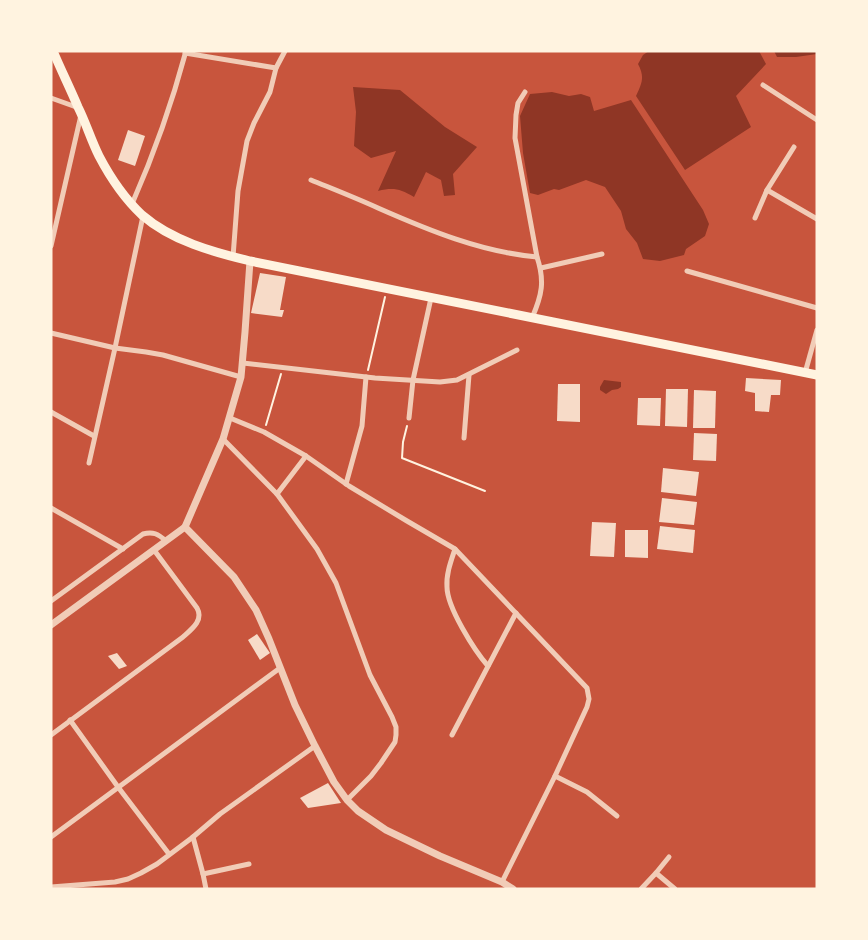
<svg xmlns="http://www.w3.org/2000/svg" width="868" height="940" viewBox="0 0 868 940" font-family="Jost,sans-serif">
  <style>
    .water { fill: #8f3625 }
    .building { fill: #f7dbc8 }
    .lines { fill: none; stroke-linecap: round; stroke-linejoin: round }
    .path { stroke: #fff3e0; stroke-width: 2 }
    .minor { stroke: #f1ccb7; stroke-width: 5 }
    .tertiary { stroke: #f1ccb7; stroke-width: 7 }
    .primary { stroke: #fff3e0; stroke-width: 9 }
  </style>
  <rect width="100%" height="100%" fill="#c8553d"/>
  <!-- water -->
  <g class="water">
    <path d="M649,51H759L766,64L736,96L751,127L685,170L636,96C642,83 645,77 638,64L643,55Z"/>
    <path d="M774,51H817V54L796,57H777Z"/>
    <path d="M353,87L400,90L445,127L477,147L453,174L455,195L444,196L441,180L426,172L414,197C400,189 394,187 378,191L396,151L371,158L354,146L356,112Z"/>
    <path d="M552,92L569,96L581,94L590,97L594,111L631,100L703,210L709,224L705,236L686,249L684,255L660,261L643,259L637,243L626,229L621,211L605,187L586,180L559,190L554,189L538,195L530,193L523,153L520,116L530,94Z"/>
    <path d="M604,380L621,382V387L618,389L612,390L606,394L600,390V387Z"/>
  </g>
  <!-- building -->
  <g class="building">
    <path d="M128,130L145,136L135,166L118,160Z"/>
    <path d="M260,273L286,277L280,310H284L282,317L251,313Z"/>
    <path d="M746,378L781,380L780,395H771L769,412L755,411V393L745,391Z"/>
    <path d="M558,384H580V422L557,421Z"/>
    <path d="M666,389H688L687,427L665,426Z"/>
    <path d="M694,390L716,391L715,428H693Z"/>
    <path d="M638,398H661L660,426L637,425Z"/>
    <path d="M694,433L717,434L716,461L693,460Z"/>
    <path d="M663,468L699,472L696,496L661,492Z"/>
    <path d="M662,498L697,502L694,525L659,522Z"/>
    <path d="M592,522L616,523L614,557L590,556Z"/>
    <path d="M660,526L695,530L693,553L657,549Z"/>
    <path d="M625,530H648V558L625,557Z"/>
    <path d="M257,634L270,653L260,660L248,640Z"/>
    <path d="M117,653L127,666L119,669L108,656Z"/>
    <path d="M328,783L341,803L308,808L300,798Z"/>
  </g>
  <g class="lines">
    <!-- path -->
    <g class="path">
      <path d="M368,370L385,297"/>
      <path d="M266,425L281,374"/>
      <path d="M407,426L403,442L402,458L485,491"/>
    </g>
    <!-- minor -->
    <g class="minor">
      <path d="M185,53L276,68"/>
      <path d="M763,85L817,120"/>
      <path d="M525,92L518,103L516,115L515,138L537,257C545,281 542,295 532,318"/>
      <path d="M51,98L79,108"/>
      <path d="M311,180C333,189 356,198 378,208C428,230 481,252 537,257"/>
      <path d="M767,190L817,219"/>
      <path d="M132,204C154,154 172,103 186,51"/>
      <path d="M755,218L767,190L794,147"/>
      <path d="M51,246L81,115"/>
      <path d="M233,257L238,191L247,141L254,123L270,92L276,68L285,51"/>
      <path d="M541,268L602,254"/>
      <path d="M687,271L817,308"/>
      <path d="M51,333L115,348L146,352L163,355L241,377"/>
      <path d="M243,363L375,378L440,382L457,380L517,350"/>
      <path d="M805,373L817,330"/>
      <path d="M51,412L94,436"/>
      <path d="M230,418L264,432L306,456L349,486L407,521L455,549L587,688L589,699L587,707L555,776L502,882"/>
      <path d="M409,418L413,380L431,298"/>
      <path d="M464,438L469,375"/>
      <path d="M223,439L277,494L317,549L336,583L370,675L392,717L396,727V735L395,742L381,763L371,776L347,800"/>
      <path d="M89,463L115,348L143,216"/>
      <path d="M346,484L362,426L366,377"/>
      <path d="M277,494L306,456"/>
      <path d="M51,508L123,549"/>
      <path d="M455,549C451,561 446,574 447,587C447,607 474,650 488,666"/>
      <path d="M51,601L143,534C153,531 158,534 166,541"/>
      <path d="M70,720L118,787L169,854"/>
      <path d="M51,735L183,637C192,629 204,620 197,608L154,550"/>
      <path d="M452,735L516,613"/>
      <path d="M555,776L587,792L617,816"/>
      <path d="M51,837L280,668"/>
      <path d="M193,837L203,874L206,889"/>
      <path d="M656,873L675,889"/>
      <path d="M203,874L249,864"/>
      <path d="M51,887L115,882L128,879L141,873L157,864L193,837L220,814L315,746"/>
      <path d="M641,889L656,873L669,857"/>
    </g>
    <!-- tertiary -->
    <g class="tertiary">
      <path d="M185,527L234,577L256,610L269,639L295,705L315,746L334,782L347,800L358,811L386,830L440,856L502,882L513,889"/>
      <path d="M51,625L185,527L223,439L241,377L245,332L250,261"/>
    </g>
    <!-- primary -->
    <path class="primary" d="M53,51C61,70 70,88 78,107C86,123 91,140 99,156C110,177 125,199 142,215C172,241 213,252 250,261L817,375"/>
  </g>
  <!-- border -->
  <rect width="868" height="940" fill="none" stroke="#fff3e0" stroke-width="105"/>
</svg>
